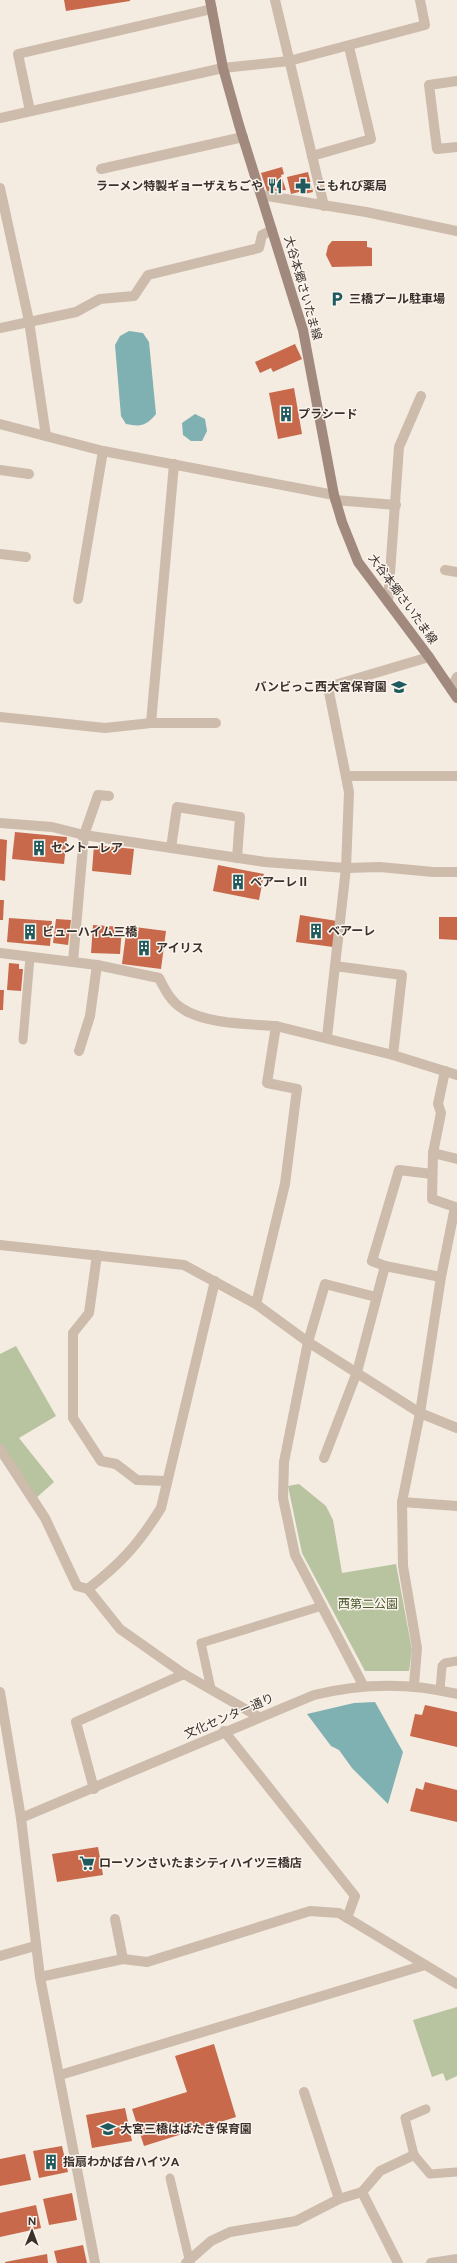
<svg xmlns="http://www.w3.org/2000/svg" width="457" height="2263" viewBox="0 0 457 2263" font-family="Figtree,'Noto Sans JP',sans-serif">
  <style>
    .green { fill: #b8c4a0 }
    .water { fill: #7fb0b2 }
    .building { fill: #c8694b }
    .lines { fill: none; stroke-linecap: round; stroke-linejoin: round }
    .service { stroke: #cdbbac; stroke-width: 9 }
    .minor { stroke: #cdbbac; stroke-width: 10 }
    .tertiary { stroke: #cdbbac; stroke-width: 10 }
    .secondary { stroke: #a18a7d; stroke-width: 10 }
    .labels { text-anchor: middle; stroke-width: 3; stroke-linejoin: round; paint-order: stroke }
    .poi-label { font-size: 12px; font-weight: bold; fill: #3b302b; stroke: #fbf5ee; text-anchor: start }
    .street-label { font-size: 12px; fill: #3b302b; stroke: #fbf5ee }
    .park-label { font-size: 12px; fill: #4a5a2e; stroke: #fbf5ee }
  </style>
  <rect width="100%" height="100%" fill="#f4ebe1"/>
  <!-- green -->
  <g class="green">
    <path d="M16,1346L56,1416L19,1438L54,1482L35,1499L0,1444V1354Z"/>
    <path d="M299,1484L326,1506L333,1520L342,1573L396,1564L412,1650L409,1671H365L302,1553L288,1486Z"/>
    <path d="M457,2007V2076L446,2081L443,2073L432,2077L413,2020Z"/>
  </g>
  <!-- water -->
  <g class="water">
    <path d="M129,331L143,333L149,342L156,414C146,426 141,427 126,424L121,416L115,345L120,336Z"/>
    <path d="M195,414L205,419L207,431L202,441H191L183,435L182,423Z"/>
    <path d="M375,1702L403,1752L388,1804L352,1768L339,1750L331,1746L307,1714L354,1703Z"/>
  </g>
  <!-- building -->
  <g class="building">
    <path d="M64,0H130V1L66,11Z"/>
    <path d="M282,167L284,174L281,175L286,190L267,191L261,173Z"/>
    <path d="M308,172L313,192L304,194L303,191L291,194L287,177Z"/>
    <path d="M332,241H367V247L372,248V266L332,267L326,255L328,246Z"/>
    <path d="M295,344L302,359L273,372L271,368L260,373L255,362Z"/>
    <path d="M294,388L302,434L278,439L269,393Z"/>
    <path d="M15,832L67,837L64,864L12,859Z"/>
    <path d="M0,839L7,840L5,881L0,880Z"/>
    <path d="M94,845L134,849L131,875L92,871Z"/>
    <path d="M218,865L264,874L259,900L213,891Z"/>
    <path d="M0,900H4L3,920H0Z"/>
    <path d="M300,915L337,921L333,947L296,942Z"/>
    <path d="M439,917H457V940L439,939Z"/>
    <path d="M9,918L52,921L50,946L7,942Z"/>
    <path d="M56,919L71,920L68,945L53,943Z"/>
    <path d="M93,925L122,927L120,954L91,953Z"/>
    <path d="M127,926L166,931L161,969L122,964Z"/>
    <path d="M9,963L19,964V969H23L21,991L7,990Z"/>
    <path d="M0,990H4L3,1010H0Z"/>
    <path d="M425,1705L457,1712V1747L410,1736L415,1714L422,1715Z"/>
    <path d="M425,1782L457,1790V1822L410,1811L416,1788L423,1790Z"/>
    <path d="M98,1847L103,1875L57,1882L52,1854Z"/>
    <path d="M214,2044L236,2117L144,2146L132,2109L187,2092L175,2056Z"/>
    <path d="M125,2108L132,2141L92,2148L86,2115Z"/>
    <path d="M62,2146L68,2172L39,2178L33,2151Z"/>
    <path d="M25,2154L31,2180L0,2186V2159Z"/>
    <path d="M72,2193L77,2220L49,2225L43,2199Z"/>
    <path d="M36,2205L41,2228L0,2237V2213Z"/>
    <path d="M83,2245L87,2263H57L54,2251Z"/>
    <path d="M47,2254L48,2263H5V2262Z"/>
  </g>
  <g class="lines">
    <!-- service -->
    <g class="service">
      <path d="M23,1040L30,957"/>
      <path d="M211,1689L201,1643L322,1606"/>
      <path d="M440,1690L442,1666L445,1663L457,1661"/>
      <path d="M426,2109L405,2118L414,2155L430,2174L457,2172"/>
      <path d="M170,2178L190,2263"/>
    </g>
    <!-- minor -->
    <g class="minor">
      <path d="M275,0L324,206"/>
      <path d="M457,81L429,85L437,149L457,147"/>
      <path d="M30,111L18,54L212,9"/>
      <path d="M0,118L223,68L289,61L425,25L420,0"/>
      <path d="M312,156L371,139L349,47"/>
      <path d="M101,169L243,137"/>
      <path d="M0,188L29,321L46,436"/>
      <path d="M261,195L366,212L457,231"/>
      <path d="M0,328L76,312L100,299L134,296L148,275L259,248L262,235L272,230"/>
      <path d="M0,424L103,451L334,495"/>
      <path d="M0,470L29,474"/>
      <path d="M335,500L396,505"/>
      <path d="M0,554L26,557"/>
      <path d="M445,570L457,572"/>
      <path d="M78,599L103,451"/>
      <path d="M388,602L399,447L421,396"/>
      <path d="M451,689L457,677"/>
      <path d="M0,717L105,728L151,723H216"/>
      <path d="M151,723L174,464"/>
      <path d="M346,776H457"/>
      <path d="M0,823L52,827L84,835L265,862L346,868L380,867L433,872H457"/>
      <path d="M171,848L177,807L240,817L237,858"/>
      <path d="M0,953L97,965L159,978C165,990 171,1002 183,1009C205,1024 249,1024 276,1026L267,1083L297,1089L285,1184L256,1304"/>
      <path d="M73,962L84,835L98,795L109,796"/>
      <path d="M335,966L402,975L393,1055"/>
      <path d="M276,1026L393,1055L457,1075"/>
      <path d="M327,1037L346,868L349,792L328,687L429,657"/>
      <path d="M79,1051L90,1016L97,965"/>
      <path d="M433,1153L457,1159"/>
      <path d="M0,1245L184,1265L256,1304L308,1342L420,1413L457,1428"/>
      <path d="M97,1255L89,1313L73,1333V1418L101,1461L116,1464L137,1480L167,1481"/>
      <path d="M385,1266L441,1277"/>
      <path d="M215,1281L161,1508C138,1545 121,1563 88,1589L120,1629L184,1674L259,1717"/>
      <path d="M0,1449L45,1518L77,1586L88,1589"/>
      <path d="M324,1458L357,1372L385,1266L372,1261L399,1170L432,1174"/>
      <path d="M402,1502L457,1506"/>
      <path d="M363,1685L295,1555L283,1498L284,1462L308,1342L325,1284L376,1297"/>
      <path d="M414,1685L417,1648L403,1566L402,1502L420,1413L441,1277L455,1207L432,1199L433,1153L441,1113L438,1104L445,1071"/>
      <path d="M0,1692L21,1818L40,1977L95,2263"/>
      <path d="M224,1731L355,1896L347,1918"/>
      <path d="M94,1789L76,1722L184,1674"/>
      <path d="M115,1919L123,1959"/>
      <path d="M0,1956L35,1946"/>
      <path d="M40,1977L123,1959L147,1962L310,1911L339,1913L457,1984"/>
      <path d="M60,2075L425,1965"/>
      <path d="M304,2092L339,2199"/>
      <path d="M362,2192L398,2263"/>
      <path d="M186,2263L211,2241L230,2232L296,2221L339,2199L362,2192L380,2171L414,2155"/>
      <path d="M431,2263L457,2259"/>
    </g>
    <!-- tertiary -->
    <path class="tertiary" d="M21,1818L314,1695C362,1683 408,1682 457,1694"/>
    <!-- secondary -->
    <path class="secondary" d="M210,0L223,68L239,125L303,330L334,495L342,522L358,562L429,657L457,698"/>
  </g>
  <!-- icons -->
  <defs>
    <g id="restaurant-bare" transform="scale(1.2)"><path d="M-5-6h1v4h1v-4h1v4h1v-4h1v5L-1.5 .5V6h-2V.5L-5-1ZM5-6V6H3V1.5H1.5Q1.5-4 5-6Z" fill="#1f5a5e" stroke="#fbf5ee" stroke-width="2.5" paint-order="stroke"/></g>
    <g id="pharmacy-bare" transform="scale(1.2)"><path d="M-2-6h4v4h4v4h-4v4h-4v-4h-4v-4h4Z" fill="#1f5a5e" stroke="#fbf5ee" stroke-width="2.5" paint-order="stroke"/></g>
    <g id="parking-bare" transform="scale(1.2)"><path d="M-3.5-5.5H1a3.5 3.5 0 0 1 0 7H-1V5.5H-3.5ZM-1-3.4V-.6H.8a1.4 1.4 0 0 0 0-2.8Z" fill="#1f5a5e" stroke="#fbf5ee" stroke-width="2.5" paint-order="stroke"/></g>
    <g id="building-bare" transform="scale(1.2)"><path d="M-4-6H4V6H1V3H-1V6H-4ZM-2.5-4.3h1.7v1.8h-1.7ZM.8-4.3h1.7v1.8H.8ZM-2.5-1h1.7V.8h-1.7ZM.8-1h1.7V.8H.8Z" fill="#1f5a5e" stroke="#fbf5ee" stroke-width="2.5" paint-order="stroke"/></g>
    <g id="school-bare" transform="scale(1.2)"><path d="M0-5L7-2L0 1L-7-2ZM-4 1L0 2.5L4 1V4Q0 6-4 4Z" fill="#1f5a5e" stroke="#fbf5ee" stroke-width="2.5" paint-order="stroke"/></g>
    <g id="supermarket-bare" transform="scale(1.2)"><path d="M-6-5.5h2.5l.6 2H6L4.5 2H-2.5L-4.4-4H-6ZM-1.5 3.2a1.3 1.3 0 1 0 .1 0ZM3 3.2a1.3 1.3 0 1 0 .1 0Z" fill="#1f5a5e" stroke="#fbf5ee" stroke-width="2.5" paint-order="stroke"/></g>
  </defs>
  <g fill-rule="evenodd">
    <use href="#restaurant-bare" x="275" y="186"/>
    <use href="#pharmacy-bare" x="303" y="186"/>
    <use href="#parking-bare" x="337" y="299"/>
    <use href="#building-bare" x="286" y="414"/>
    <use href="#school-bare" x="399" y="687"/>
    <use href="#building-bare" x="39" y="848"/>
    <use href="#building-bare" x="238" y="882"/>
    <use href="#building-bare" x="316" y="931"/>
    <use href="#building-bare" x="30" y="932"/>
    <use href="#building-bare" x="144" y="948"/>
    <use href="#supermarket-bare" x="87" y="1863"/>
    <use href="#school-bare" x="108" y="2129"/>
    <use href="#building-bare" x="51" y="2162"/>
  </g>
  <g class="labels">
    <!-- poi labels -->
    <g class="poi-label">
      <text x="263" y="190" text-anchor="end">ラーメン特製ギョーザえちごや</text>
      <text x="315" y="190">こもれび薬局</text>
      <text x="349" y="303">三橋プール駐車場</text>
      <text x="298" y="418">プラシード</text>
      <text x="387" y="691" text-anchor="end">バンビっこ西大宮保育園</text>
      <text x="51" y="852">セントーレア</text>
      <text x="250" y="886">ベアーレⅡ</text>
      <text x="328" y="935">ベアーレ</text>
      <text x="42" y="936">ビューハイム三橋</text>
      <text x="156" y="952">アイリス</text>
      <text x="99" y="1867">ローソンさいたまシティハイツ三橋店</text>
      <text x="120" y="2133">大宮三橋はばたき保育園</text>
      <text x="63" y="2166">指扇わかば台ハイツA</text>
    </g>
    <!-- street labels -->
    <g class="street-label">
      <text transform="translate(303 288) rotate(74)" y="4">大谷本郷さいたま線</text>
      <text transform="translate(403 599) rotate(54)" y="4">大谷本郷さいたま線</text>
      <text transform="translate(229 1716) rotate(-23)" y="4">文化センター通り</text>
    </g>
    <!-- park labels -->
    <g class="park-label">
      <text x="368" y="1608">西第二公園</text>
    </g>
  </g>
  <!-- north arrow -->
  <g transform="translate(32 2231) rotate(1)" stroke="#fbf5ee" stroke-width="3" paint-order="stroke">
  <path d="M0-3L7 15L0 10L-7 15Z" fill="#3b302b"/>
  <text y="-6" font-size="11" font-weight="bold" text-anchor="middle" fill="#3b302b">N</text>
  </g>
</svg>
